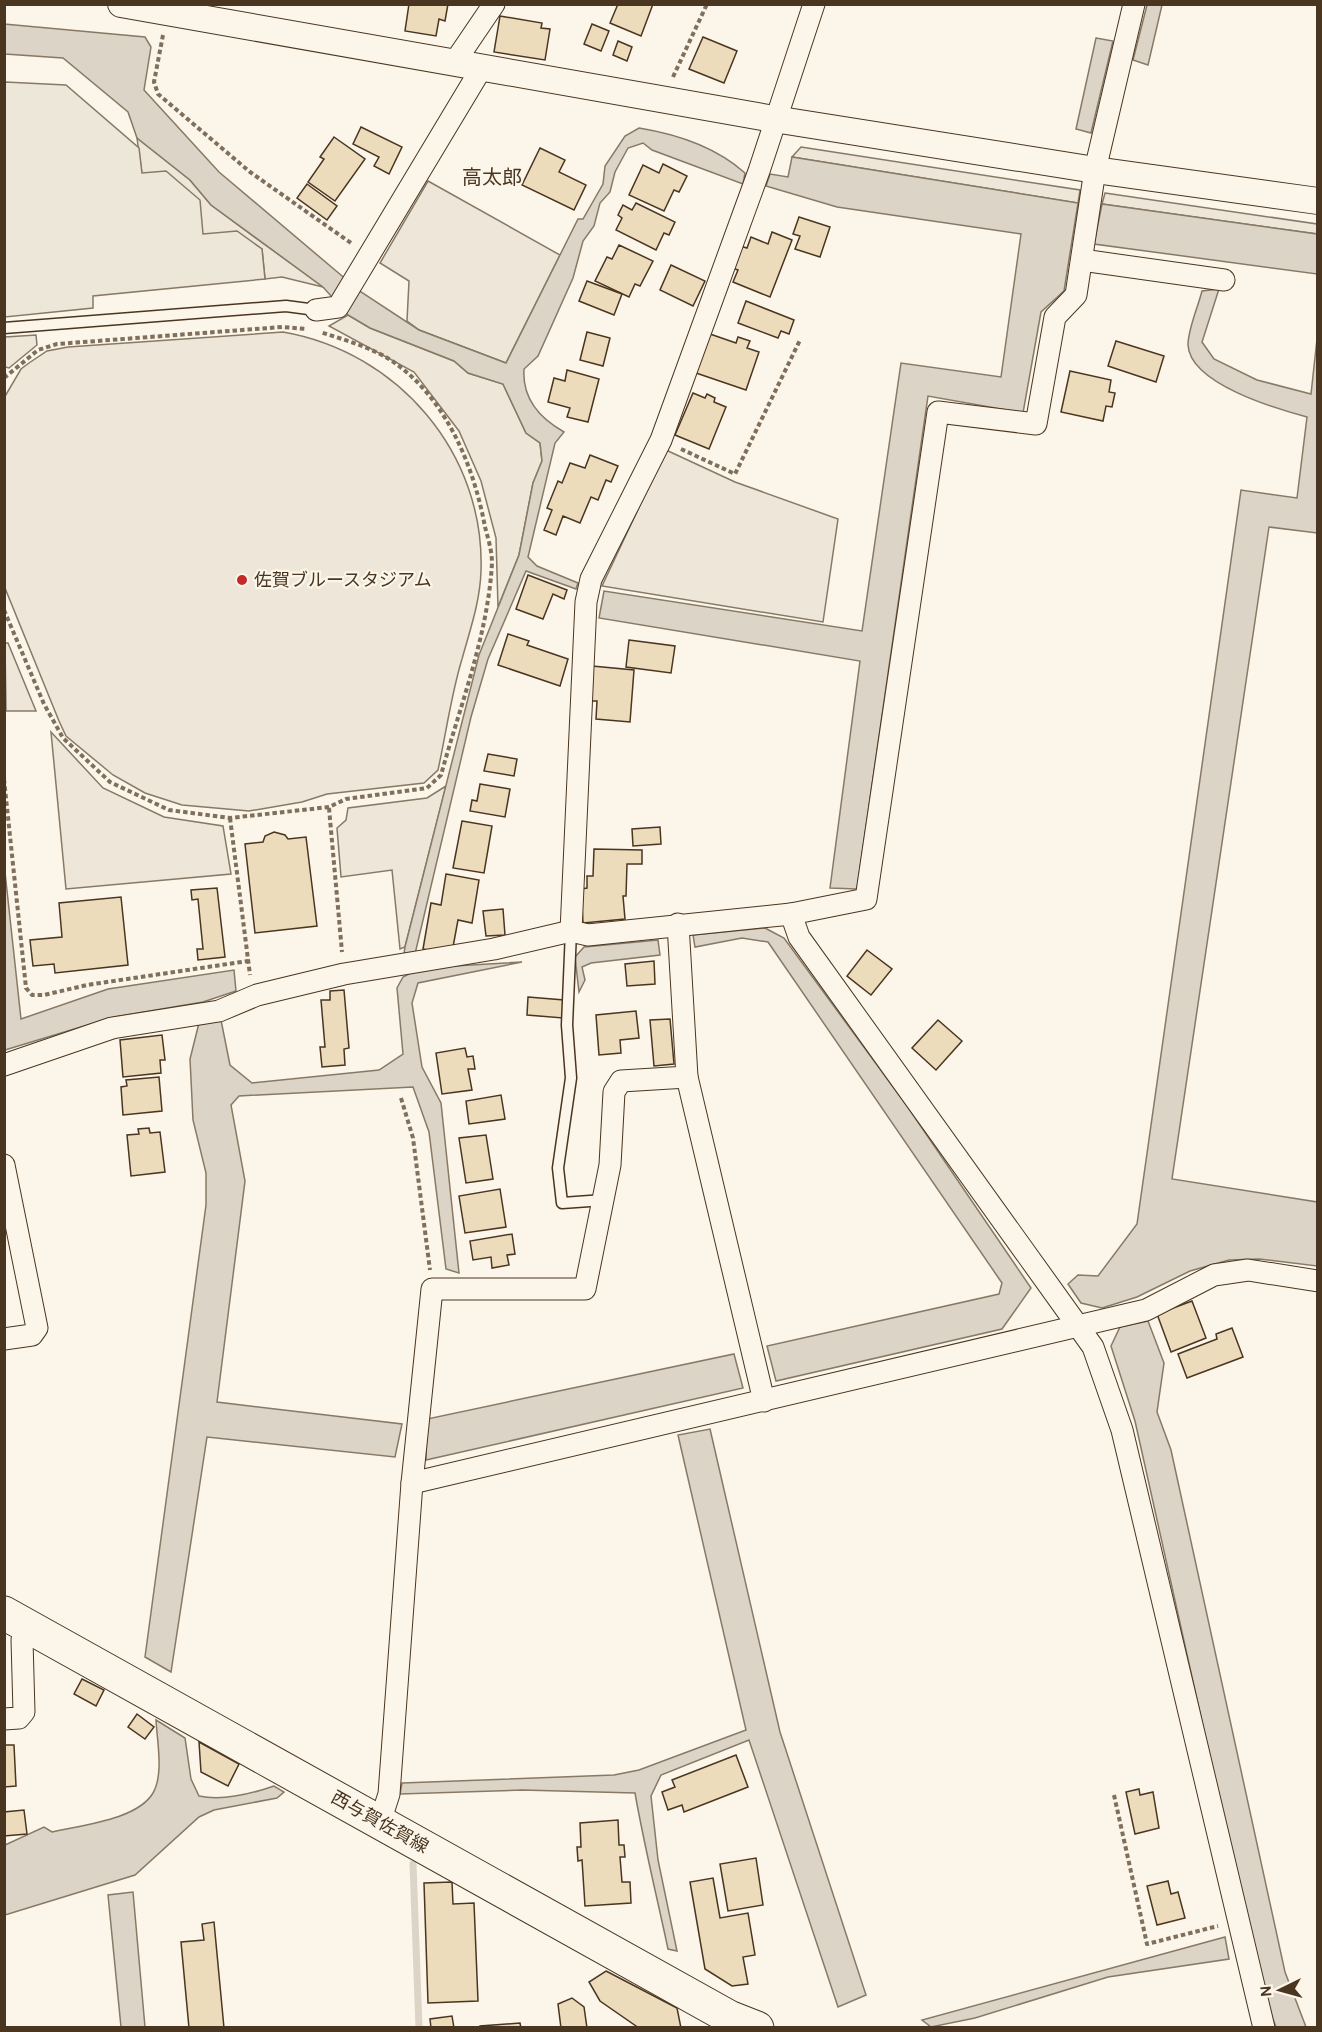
<svg xmlns="http://www.w3.org/2000/svg" width="1322" height="2032" viewBox="0 0 1322 2032" font-family="Karla,'Noto Sans JP',sans-serif">
  <style>
    .green { fill: #ede6d9; stroke: #887966; stroke-width: 1.5 }
    .parking { fill: #ede7d9; stroke: #887966; stroke-width: 1.5 }
    .water { fill: #dcd4c6; stroke: #887966; stroke-width: 1.5 }
    .lines { fill: none; stroke-linecap: round; stroke-linejoin: round }
    .stream { stroke: #dcd4c6; stroke-width: 7 }
    .building { fill: #ecdcbc; stroke: #4a3520; stroke-width: 1.5 }
    .service-casing { stroke: #4a3520; stroke-width: 13 }
    .minor-casing { stroke: #4a3520; stroke-width: 23 }
    .tertiary-casing { stroke: #4a3520; stroke-width: 28 }
    .primary-casing { stroke: #4a3520; stroke-width: 35 }
    .path { stroke: #7f6f5c; stroke-width: 4; stroke-dasharray: 4.5 3; stroke-linecap: butt }
    .service { stroke: #fbf6e9; stroke-width: 10 }
    .minor { stroke: #fbf6e9; stroke-width: 21 }
    .tertiary { stroke: #fbf6e9; stroke-width: 26 }
    .primary { stroke: #fbf6e9; stroke-width: 33 }
    .poi-dot { fill: #c62828; stroke: #fbf6e9; stroke-width: 2 }
    .labels { text-anchor: middle; stroke-width: 4.5; stroke-linejoin: round; paint-order: stroke }
    .poi-label { font-size: 18px; fill: #4a3520; stroke: #fbf6e9; text-anchor: start }
    .street-label { font-size: 18px; fill: #4a3520; stroke: #fbf6e9 }
    .neighbourhood-label { font-size: 20px; fill: #4a3520; stroke: #fbf6e9 }
  </style>
  <rect width="100%" height="100%" fill="#fbf6e9"/>
  <!-- green -->
  <g class="green">
    <path d="M137,138L190,180L211,205L323,287L282,277L265,279L262,249L203,234L142,174Z"/>
    <path d="M801,147L1080,190L1078,203L792,157Z"/>
    <path d="M428,181L560,255L506,363L419,330L407,321L409,281L380,263Z"/>
    <path d="M1105,193L1317,224V234L1102,204Z"/>
    <path d="M348,315L370,328L454,361L468,373L503,384L526,433L540,443L542,461L533,483L519,555L498,607L496,538L481,481L459,431L414,372L329,326Z"/>
    <path d="M283,332C398,352 485,453 481,571C480,602 470,630 462,659C451,695 446,734 438,770L424,783L327,794L302,802L249,811L182,805L145,793L113,775L66,736L59,721L5,588L4,398L21,369L29,363L47,351L68,347Z"/>
    <path d="M36,335L37,345L9,368L5,367V337Z"/>
    <path d="M666,450L735,482L838,519L823,622L602,586Z"/>
    <path d="M5,643H8L36,711H6Z"/>
    <path d="M51,732L103,788L164,817L223,826L231,874L66,889Z"/>
    <path d="M446,786L405,947L400,949L392,870L341,877L337,828L346,820L348,808L427,798Z"/>
  </g>
  <!-- parking -->
  <path class="parking" d="M5,82L66,85L139,148L142,173L166,171L200,200L203,234L237,231L262,249L265,279L93,296V308L5,317Z"/>
  <!-- water -->
  <g class="water">
    <path d="M1147,5H1162L1148,65L1133,60Z"/>
    <path d="M4,24L145,37L151,47L144,90L219,172L361,292L419,330L506,363L578,219H583L603,184L605,166L625,136L639,128C676,134 716,147 745,173L743,184L652,150L643,143L628,148L615,172L610,192L600,203L594,226L583,241L573,278L538,356L524,369C522,398 539,418 564,432L555,443L528,557L537,566L578,583L576,589L526,571L488,659L471,717L415,954H404L405,947L479,655L519,555L533,483L542,461L540,443L526,433L503,384L468,373L454,361L370,328L348,315L323,287L211,205L190,180L137,138L128,112L63,58L5,54Z"/>
    <path d="M1096,38L1113,41L1091,133L1076,129Z"/>
    <path d="M792,157L1078,203L1064,291L1041,312L1023,413L928,396L857,889L830,888L860,661L599,618L604,591L862,631L901,363L1001,377L1021,234L837,207L766,186L770,174L788,177Z"/>
    <path d="M1102,204L1317,234V274L1094,244Z"/>
    <path d="M1219,289L1202,342L1214,359L1257,380L1311,394L1317,339V533L1269,527L1172,1179L1317,1202V1266L1259,1259L1229,1260L1190,1271L1137,1297L1102,1308L1081,1303L1068,1284L1078,1275L1098,1276L1137,1224L1241,490L1297,498L1307,417C1277,409 1190,384 1188,345C1188,329 1198,307 1202,291Z"/>
    <path d="M4,863L21,1019L108,989L234,970L236,991L203,1002L114,1017L5,1050Z"/>
    <path d="M765,928L784,938L907,1106L1031,1288L1002,1329L776,1381L767,1346L999,1294L1002,1283L768,942L742,938L695,947L693,935Z"/>
    <path d="M658,940L660,955L591,963L582,967L585,980L579,992L575,957L584,947Z"/>
    <path d="M522,962L418,983L412,1003L422,1067L441,1103L459,1273L446,1269L429,1132L413,1087L239,1096L231,1105L245,1181L217,1402L402,1424L395,1457L207,1437L171,1672L145,1657L206,1205V1173L193,1120L190,1059L199,1023L221,1020L230,1065L252,1083L379,1070L403,1054L397,988L403,977L420,968Z"/>
    <path d="M1148,1321L1164,1363L1157,1412L1171,1450L1285,1972L1306,2027H1276L1262,1991L1135,1421L1111,1346L1120,1327Z"/>
    <path d="M734,1354L743,1388L426,1460L427,1419Z"/>
    <path d="M710,1429L780,1732L866,1995L838,2007L749,1740L661,1775L651,1796L658,1860L677,1951L668,1949C657,1897 644,1845 635,1793L522,1790L400,1794L402,1783L614,1775L639,1770L746,1730L678,1435Z"/>
    <path d="M156,1720L185,1738L191,1779L199,1796C223,1801 251,1794 274,1786L284,1792L277,1798L214,1810L199,1817L135,1875L5,1915V1845L44,1827L52,1832C81,1825 137,1820 153,1793C164,1774 157,1741 156,1720Z"/>
    <path d="M133,1892L145,2027H121L108,1895Z"/>
    <path d="M1225,1937L1229,1959L1108,1977L975,2018L931,2027L922,2020Z"/>
  </g>
  <g class="lines">
    <!-- stream -->
    <path class="stream" d="M413,1864L419,2028"/>
  </g>
  <!-- building -->
  <g class="building">
    <path d="M409,4H448L445,21L439,19L436,36L405,31Z"/>
    <path d="M618,4H653L641,36L610,23Z"/>
    <path d="M500,16L542,23L541,28L550,29L545,60L494,52Z"/>
    <path d="M592,24L609,31L601,51L584,44Z"/>
    <path d="M703,37L737,51L724,83L689,69Z"/>
    <path d="M618,41L632,47L627,61L613,55Z"/>
    <path d="M361,127L402,147L389,174L374,166L379,157L353,144Z"/>
    <path d="M334,137L365,159L335,201L308,182L324,159L320,157Z"/>
    <path d="M540,148L565,160L559,172L586,185L574,210L522,185Z"/>
    <path d="M663,164L687,176L679,192L674,190L664,211L629,195L643,165L659,173Z"/>
    <path d="M307,184L337,206L327,220L297,198Z"/>
    <path d="M636,203L675,222L669,235L664,233L656,250L616,230L622,218L618,215L623,205L632,210Z"/>
    <path d="M799,217L830,227L820,257L795,249L800,236L793,234Z"/>
    <path d="M772,232L792,240L770,297L733,282L738,270L732,268L740,246L747,248L751,237L768,244Z"/>
    <path d="M619,245L653,261L640,286L635,284L629,297L595,281L607,257L612,259Z"/>
    <path d="M671,265L705,281L693,306L660,290Z"/>
    <path d="M587,281L622,294L614,315L579,301Z"/>
    <path d="M746,301L794,320L789,334L781,331L778,338L738,323Z"/>
    <path d="M587,332L610,338L603,366L580,360Z"/>
    <path d="M710,334L736,343L738,337L750,341L747,348L759,352L746,390L696,373Z"/>
    <path d="M1116,341L1164,356L1156,382L1108,366Z"/>
    <path d="M567,370L599,379L588,422L567,417L570,408L548,402L554,378L565,381Z"/>
    <path d="M1070,371L1111,380L1109,392L1115,393L1112,407L1106,406L1103,421L1061,412Z"/>
    <path d="M693,393L705,398L707,394L715,398L714,402L726,407L709,449L675,435Z"/>
    <path d="M590,455L618,466L611,482L606,480L598,500L591,497L580,523L563,516L556,535L544,530L552,510L547,508L558,481L562,483L570,463L585,468Z"/>
    <path d="M528,575L567,590L564,599L553,594L543,619L516,609Z"/>
    <path d="M508,634L529,641L527,645L568,659L560,686L498,665Z"/>
    <path d="M629,640L675,646L671,673L626,667Z"/>
    <path d="M592,666L634,670L630,722L596,719L597,701H590Z"/>
    <path d="M488,754L517,759L514,776L484,771Z"/>
    <path d="M480,784L510,789L505,817L470,811L472,800L477,801Z"/>
    <path d="M462,821L492,826L484,873L453,868Z"/>
    <path d="M660,827L661,844L633,846L632,829Z"/>
    <path d="M274,832L285,835L288,839L306,837L317,926L255,933L245,844L263,842L265,836Z"/>
    <path d="M594,849L642,850V864H627L626,896H623L625,919L583,923L581,889L587,888V876H593Z"/>
    <path d="M446,874L479,880L472,923L458,920L453,947L434,951L423,949L431,903L441,905Z"/>
    <path d="M217,888L225,957L198,960L197,949H203L198,899L192,900L191,890Z"/>
    <path d="M121,897L128,965L55,973L54,964L33,966L30,940L62,937L59,903Z"/>
    <path d="M503,909L505,935L486,936L483,911Z"/>
    <path d="M867,950L892,969L871,995L847,976Z"/>
    <path d="M654,961L655,984L627,986L625,964Z"/>
    <path d="M344,990L349,1048L344,1049L345,1065L322,1067L320,1047H325L321,1000H330V991Z"/>
    <path d="M528,997L564,1000L563,1018L527,1015Z"/>
    <path d="M636,1011L639,1038L620,1040L621,1053L599,1055L596,1015Z"/>
    <path d="M670,1019L674,1064L654,1066L650,1020Z"/>
    <path d="M938,1020L962,1041L936,1070L912,1048Z"/>
    <path d="M162,1035L165,1060H160L161,1073L123,1077L120,1040Z"/>
    <path d="M465,1048L467,1057L473,1056L475,1069H468L472,1090L442,1094L436,1053Z"/>
    <path d="M159,1077L162,1111L123,1115L121,1087L127,1086L126,1080Z"/>
    <path d="M501,1095L505,1119L469,1124L466,1101Z"/>
    <path d="M149,1128L150,1133L160,1132L165,1172L131,1176L127,1135L139,1134L138,1129Z"/>
    <path d="M486,1135L493,1179L466,1183L459,1138Z"/>
    <path d="M500,1189L506,1227L465,1233L459,1196Z"/>
    <path d="M512,1234L515,1254L507,1255L509,1265L492,1268L491,1257L473,1260L470,1241Z"/>
    <path d="M1192,1301L1206,1338L1171,1352L1157,1314Z"/>
    <path d="M1232,1328L1243,1357L1187,1378L1178,1354L1217,1339L1216,1334Z"/>
    <path d="M82,1679L104,1690L96,1706L74,1694Z"/>
    <path d="M137,1714L154,1727L145,1739L128,1727Z"/>
    <path d="M199,1742L239,1764L228,1786L201,1772Z"/>
    <path d="M4,1745H14L16,1786L4,1787Z"/>
    <path d="M736,1755L748,1787L684,1812L682,1805L668,1810L662,1792L675,1787L672,1780Z"/>
    <path d="M1139,1789L1140,1795L1153,1792L1159,1828L1135,1834L1126,1792Z"/>
    <path d="M24,1810L27,1834L4,1836V1812Z"/>
    <path d="M618,1820L619,1845H624L625,1857H620L622,1882H630L631,1903L585,1906L582,1860L578,1861L577,1847H581L580,1823Z"/>
    <path d="M756,1858L763,1905L728,1911L720,1864Z"/>
    <path d="M713,1878L720,1918L748,1913L755,1955L743,1957L748,1984L732,1986L705,1969L690,1882Z"/>
    <path d="M1168,1881L1171,1894L1178,1892L1185,1918L1157,1925L1147,1886Z"/>
    <path d="M452,1882L453,1904L474,1903L478,2001L428,2003L424,1883Z"/>
    <path d="M214,1922L224,2028H189L181,1942L204,1940L202,1924Z"/>
    <path d="M606,1971L677,2008L681,2028H639L600,2001L589,1982Z"/>
    <path d="M572,1998L584,2007L587,2028H561L558,2004Z"/>
    <path d="M452,2016L454,2028H431L430,2019Z"/>
    <path d="M520,2023L521,2028H480V2026Z"/>
  </g>
  <g class="lines">
    <!-- service casing -->
    <g class="service-casing">
      <g id="service">
        <path d="M4,328L286,306L316,310"/>
        <path d="M571,931L567,1025L571,1078L558,1168L562,1203L604,1200"/>
      </g>
    </g>
    <!-- minor casing -->
    <g class="minor-casing">
      <g id="minor">
        <path d="M814,4L759,171L661,440L591,579L586,602L571,931L588,935L791,914L799,937L1093,1347L1122,1430L1264,2028"/>
        <path d="M454,63L494,4"/>
        <path d="M1082,260L1224,280"/>
        <path d="M316,310L338,307L481,69"/>
        <path d="M791,914L866,899L938,412L1036,424L1055,317L1076,295L1095,170L1134,4"/>
        <path d="M4,1065L112,1028L219,1011L257,995L344,974L494,949L571,931"/>
        <path d="M687,1077L764,1401"/>
        <path d="M4,1165L37,1328L32,1335L4,1339"/>
        <path d="M412,1483L1146,1310L1214,1275L1248,1270L1318,1281"/>
        <path d="M4,1719L19,1718L24,1712L22,1640L26,1625"/>
        <path d="M380,1822L389,1794L412,1483L432,1289H585L610,1165L614,1092L621,1081L687,1077L678,924"/>
      </g>
    </g>
    <!-- tertiary casing -->
    <g class="tertiary-casing">
      <path id="tertiary" d="M121,4L774,119L1095,170L1318,201"/>
    </g>
    <!-- primary casing -->
    <g class="primary-casing">
      <path id="primary" d="M4,1613L729,2017L757,2028"/>
    </g>
    <!-- path -->
    <g class="path">
      <path d="M163,35L154,82L158,94L250,172L351,243"/>
      <path d="M673,77L707,4"/>
      <path d="M4,378L38,350L57,344L282,327L307,329"/>
      <path d="M681,449L735,474L800,340"/>
      <path d="M4,610L44,704L63,738L110,782L169,810L230,818L329,807L346,799L427,788L441,775C460,706 488,635 492,563C492,551 488,538 485,527C474,467 447,400 395,363C374,348 345,340 320,332"/>
      <path d="M4,779L26,988L32,995H44L87,985L248,961"/>
      <path d="M329,808L342,952"/>
      <path d="M230,818L250,975"/>
      <path d="M401,1098L413,1138L430,1270"/>
      <path d="M1114,1795L1147,1944L1218,1926"/>
    </g>
    <!-- service -->
    <use href="#service" class="service"/>
    <!-- minor -->
    <use href="#minor" class="minor"/>
    <!-- tertiary -->
    <use href="#tertiary" class="tertiary"/>
    <!-- primary -->
    <use href="#primary" class="primary"/>
  </g>
  <!-- markers -->
  <circle class="poi-dot" cx="242" cy="580" r="6"/>
  <g class="labels">
    <!-- poi labels -->
    <g class="poi-label">
      <text x="254" y="586">佐賀ブルースタジアム</text>
    </g>
    <!-- street labels -->
    <g class="street-label">
      <text transform="translate(380 1822) rotate(29)" y="6">西与賀佐賀線</text>
    </g>
    <!-- neighbourhood labels -->
    <g class="neighbourhood-label">
      <text x="492" y="184">高太郎</text>
    </g>
  </g>
  <!-- border -->
  <rect width="1322" height="2032" fill="none" stroke="#4a3520" stroke-width="12"/>
  <!-- north arrow -->
  <g transform="translate(1280 1990) rotate(265)" stroke="#fbf6e9" stroke-width="4.5" paint-order="stroke">
  <path d="M0-4.5L10 22L0 15L-10 22Z" fill="#4a3520"/>
  <text y="-9" font-size="16" font-weight="bold" text-anchor="middle" fill="#4a3520">N</text>
  </g>
</svg>
